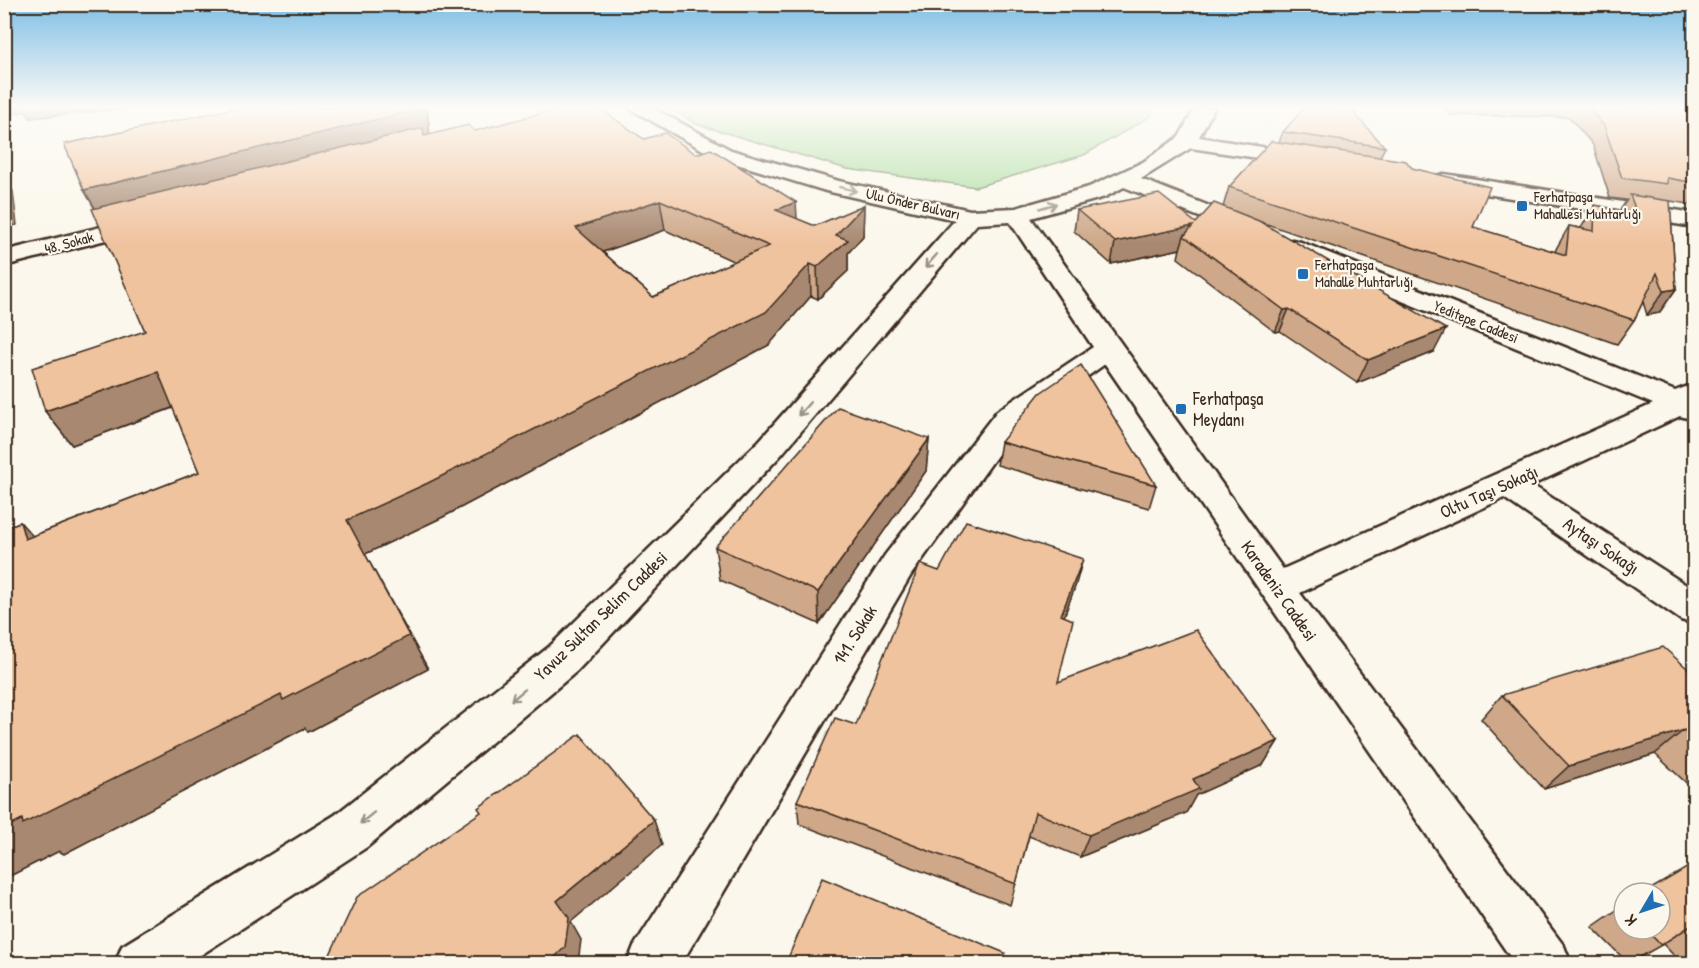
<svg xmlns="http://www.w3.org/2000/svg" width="1699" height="968" viewBox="0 0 1699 968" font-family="'Patrick Hand',sans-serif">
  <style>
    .green { fill: #a8dc9f; stroke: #72835e; stroke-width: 1.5 }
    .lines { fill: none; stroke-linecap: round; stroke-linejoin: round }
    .minor-casing { stroke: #3b2a1e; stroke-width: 5 }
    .minor { fill: #fbf7ec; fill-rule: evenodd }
    .wall { fill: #cea889; stroke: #3b2a1e; stroke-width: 1.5; fill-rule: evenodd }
    .shaded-wall { fill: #a8886f; stroke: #3b2a1e; stroke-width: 1.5 }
    .building { fill: #f0c39f; stroke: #3b2a1e; stroke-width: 1.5; fill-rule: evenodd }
    .oneway { stroke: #9b9085 }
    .poi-dot { fill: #1f6fb2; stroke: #fbf7ec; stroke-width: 2 }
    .labels { text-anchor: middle; stroke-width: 4.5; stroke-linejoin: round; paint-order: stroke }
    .far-poi-label { font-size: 15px; fill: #3b2a1e; stroke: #fbf7ec; text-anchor: start }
    .far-street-label { font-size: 15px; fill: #3b2a1e; stroke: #fbf7ec }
    .poi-label { font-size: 18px; fill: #3b2a1e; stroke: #fbf7ec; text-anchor: start }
    .street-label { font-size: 18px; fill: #3b2a1e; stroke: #fbf7ec }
  </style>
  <rect width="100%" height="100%" fill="#fbf7ec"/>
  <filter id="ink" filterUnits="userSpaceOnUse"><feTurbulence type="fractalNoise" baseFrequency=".0167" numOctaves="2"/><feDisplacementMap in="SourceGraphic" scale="12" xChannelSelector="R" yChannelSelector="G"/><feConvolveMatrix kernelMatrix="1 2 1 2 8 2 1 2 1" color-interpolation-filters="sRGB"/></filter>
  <g filter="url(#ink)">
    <!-- green -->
    <path class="green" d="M670,108H1153L1151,116L1084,155L976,187L847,169L696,124Z"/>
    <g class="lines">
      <!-- minor casing -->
      <g class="minor-casing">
        <g id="minor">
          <path d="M629,108H653L731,150L839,181L970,210L1016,208L1089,187L1143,162L1179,137L1195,108H1214L1199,137L1311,155L1314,159L1311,163L1304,165L1191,148L1141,179L1255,224L1259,229L1255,234L1247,236L1124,187L1105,197L1031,218L1283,569L1653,404L1283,252L1280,247L1283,242L1292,240L1301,242L1675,391L1688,386L1694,387V420L1680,416L1532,485L1694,590V624L1681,620L1504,498L1300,593L1564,946L1571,964H1515L1105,364L1019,425L911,575L681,964H627L634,946L885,555L997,411L1093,347L1010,222L977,224L781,455L577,671L367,847L187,964H115L122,946L335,815L549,647L759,441L955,220L826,191L717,158Z"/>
          <path d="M1444,174L1694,213V227L1436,186L1433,181L1436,176Z"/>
          <path d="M145,216L153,218L157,223L153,228L4,266V251Z"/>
        </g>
      </g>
      <!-- minor -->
      <use href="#minor" class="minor"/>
    </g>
    <!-- wall -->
    <g class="wall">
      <path d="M236,108H427L430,135L475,131L644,139L696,154L797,219L815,226L864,205L863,236L848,253V271L818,299L811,296L769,345L443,517L365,554L428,669L308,732L305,728L64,854L59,851L4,879V528L20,522L32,536L199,472L173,408L72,445L45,411L145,331L95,209L84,190ZM665,230L735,262L653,297L603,252Z"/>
      <path d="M1444,108H1693L1695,111V205L1670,201L1676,289L1659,313L1647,315L1643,302L1634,320L1617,344L1261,222L1434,352L1357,383L1280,331L1275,332L1178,258L1180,249L1111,264L1074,231L1077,210L1196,223L1223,207L1229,187L1279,142L1283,132L1385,147L1380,157L1473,227L1555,252L1556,249L1569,226L1581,228L1595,205L1620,210L1627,200L1610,198L1593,145L1569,117L1450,115Z"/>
      <path d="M929,439L926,471L819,624L720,580L715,547Z"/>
      <path d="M1001,442L1156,485L1149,508L997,465Z"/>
      <path d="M939,571L1076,584L1064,616L1058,682L1278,741L1263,765L1196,795L1186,813L1080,857L1029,836L1010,905L799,824L797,801L856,725Z"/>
      <path d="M1695,675V791L1655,754L1544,789L1481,719L1502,695Z"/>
      <path d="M1695,854V963H1681L1663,944L1630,963H1628L1592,927L1624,905V929H1660L1693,863L1688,858Z"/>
    </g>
    <!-- shaded-wall -->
    <g class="shaded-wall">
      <path d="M4,108H132L30,118L26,111L4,115Z"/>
      <path d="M421,108H427L430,139L104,223L84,190Z"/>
      <path d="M4,179L13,191L17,225L4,228Z"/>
      <path d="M660,200L665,230L583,259L576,228Z"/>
      <path d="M796,202L798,233L776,210Z"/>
      <path d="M864,205L863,236L848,253V271L818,299L817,267L836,235Z"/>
      <path d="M1193,226L1184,236L1180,249L1111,264L1115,242Z"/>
      <path d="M810,264L811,296L769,345L443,517L365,554L428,669L308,732L305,728L64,854L59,851L4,879V828L281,695L347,520Z"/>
      <path d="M1676,289L1659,313L1647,315L1664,291Z"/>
      <path d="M1289,309L1280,331L1275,332L1284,310Z"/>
      <path d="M1446,329L1434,352L1357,383L1368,360Z"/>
      <path d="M158,372L180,405L72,445L45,411Z"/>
      <path d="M929,439L926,471L819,624L818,592Z"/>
      <path d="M20,522L51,556L25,539Z"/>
      <path d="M1083,559L1076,584L1055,641L1061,615Z"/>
      <path d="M1684,730L1655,754L1544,789L1569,766Z"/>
      <path d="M1278,741L1263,765L1196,795L1186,813L1080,857L1089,835L1193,779Z"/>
      <path d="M654,820L662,845L571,922L581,940L578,963H549L557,901Z"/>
    </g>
    <!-- building -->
    <g class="building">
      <path d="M236,108H421V109L84,190L64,144Z"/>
      <path d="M560,108H599L644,139L665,133L696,154L711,149L796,202L776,210L815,226L864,205L836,235L848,240L817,267L810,264L766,312L428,483L347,520L409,636L283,700L281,695L23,824L22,819L4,828V528L20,522L25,539L199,472L158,372L45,411L32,368L145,331L92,209L423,128L424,136L468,125L475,131ZM660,200L769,246L653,297L576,228Z"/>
      <path d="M1304,108H1349L1385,147L1283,132Z"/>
      <path d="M1588,108H1693L1695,111V183L1667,178V184L1622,178L1604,126Z"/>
      <path d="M1271,141L1406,161L1412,168L1490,187L1473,227L1566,255L1569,226L1594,231L1595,205L1637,214L1630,195L1670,201L1676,289L1664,291L1657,273L1634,320L1229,187Z"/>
      <path d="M1159,194L1196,223L1214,203L1259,221L1446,329L1368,360L1289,309L1284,310L1184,236L1193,226L1115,242L1077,210Z"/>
      <path d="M1081,365L1156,485L1001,442L1040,393Z"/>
      <path d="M838,407L929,439L818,592L715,547Z"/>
      <path d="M966,521L1083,559L1061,615L1073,620L1058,682L1196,630L1278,741L1193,779L1199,789L1089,835L1035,812L1016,884L797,801L835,718L856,725L920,564L939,571Z"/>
      <path d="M1663,647L1695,675V740L1684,730L1569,766L1502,695Z"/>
      <path d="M580,734L654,820L557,901L569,918L565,947L549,963H326L357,897L481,812L478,808Z"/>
      <path d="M1695,863V923L1661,945L1645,929H1660V893H1644Z"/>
      <path d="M822,878L1005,953L1002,963H786Z"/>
    </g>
    <!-- one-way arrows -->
    <defs><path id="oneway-shaft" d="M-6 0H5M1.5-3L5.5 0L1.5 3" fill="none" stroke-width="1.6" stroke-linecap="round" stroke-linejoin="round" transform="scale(1.5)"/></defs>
    <g class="oneway">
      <use href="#oneway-shaft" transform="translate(848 189) rotate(13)"/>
      <use href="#oneway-shaft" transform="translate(1048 206) rotate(-16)"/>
      <use href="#oneway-shaft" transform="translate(931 261) rotate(131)"/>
      <use href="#oneway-shaft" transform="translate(804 409) rotate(131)"/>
      <use href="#oneway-shaft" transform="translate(518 695) rotate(141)"/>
      <use href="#oneway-shaft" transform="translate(367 818) rotate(141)"/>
    </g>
  </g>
  <!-- sky -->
  <linearGradient id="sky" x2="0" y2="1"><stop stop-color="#7fbfe6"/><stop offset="0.44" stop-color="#fdfbf6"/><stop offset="1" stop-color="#fdfbf6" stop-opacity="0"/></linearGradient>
  <rect width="1699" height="244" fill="url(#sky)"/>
  <!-- markers -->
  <g class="poi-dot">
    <rect x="1516" y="200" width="12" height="12" rx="3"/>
    <rect x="1297" y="268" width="12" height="12" rx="3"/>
    <rect x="1175" y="403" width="12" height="12" rx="3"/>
  </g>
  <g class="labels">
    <!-- far-poi labels -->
    <g class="far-poi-label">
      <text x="1534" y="202">Ferhatpaşa<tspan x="1534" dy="17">Mahallesi Muhtarlığı</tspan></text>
      <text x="1315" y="270">Ferhatpaşa<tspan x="1315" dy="17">Mahalle Muhtarlığı</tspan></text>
    </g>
    <!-- far-street labels -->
    <g class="far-street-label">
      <text transform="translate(913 204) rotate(13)" y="5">Ulu Önder Bulvarı</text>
      <text transform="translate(69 243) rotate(-15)" y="5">48. Sokak</text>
      <text transform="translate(1476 322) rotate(22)" y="5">Yeditepe Caddesi</text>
    </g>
    <!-- poi labels -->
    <g class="poi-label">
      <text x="1193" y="405">Ferhatpaşa<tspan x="1193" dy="21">Meydanı</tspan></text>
    </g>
    <!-- street labels -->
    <g class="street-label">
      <text transform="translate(1489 492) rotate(-24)" y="6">Oltu Taşı Sokağı</text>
      <text transform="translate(1601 546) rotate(34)" y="6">Aytaşı Sokağı</text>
      <text transform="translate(1279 591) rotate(55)" y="6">Karadeniz Caddesi</text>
      <text transform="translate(601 616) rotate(-44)" y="6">Yavuz Sultan Selim Caddesi</text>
      <text transform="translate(855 635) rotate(-58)" y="6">141. Sokak</text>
    </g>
  </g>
  <!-- margin -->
  <rect width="1699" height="968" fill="none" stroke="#fbf7ec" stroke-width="24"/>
  <rect x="12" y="12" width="1675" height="944" fill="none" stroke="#3b2a1e" stroke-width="2" filter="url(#ink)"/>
  <!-- north arrow -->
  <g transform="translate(1642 911) rotate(231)"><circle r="28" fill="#fbf7ec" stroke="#aea59a" stroke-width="1.5"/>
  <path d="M0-4.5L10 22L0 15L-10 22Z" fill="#1f6fb2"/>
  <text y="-9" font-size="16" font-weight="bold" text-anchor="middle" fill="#3b2a1e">K</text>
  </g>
</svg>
